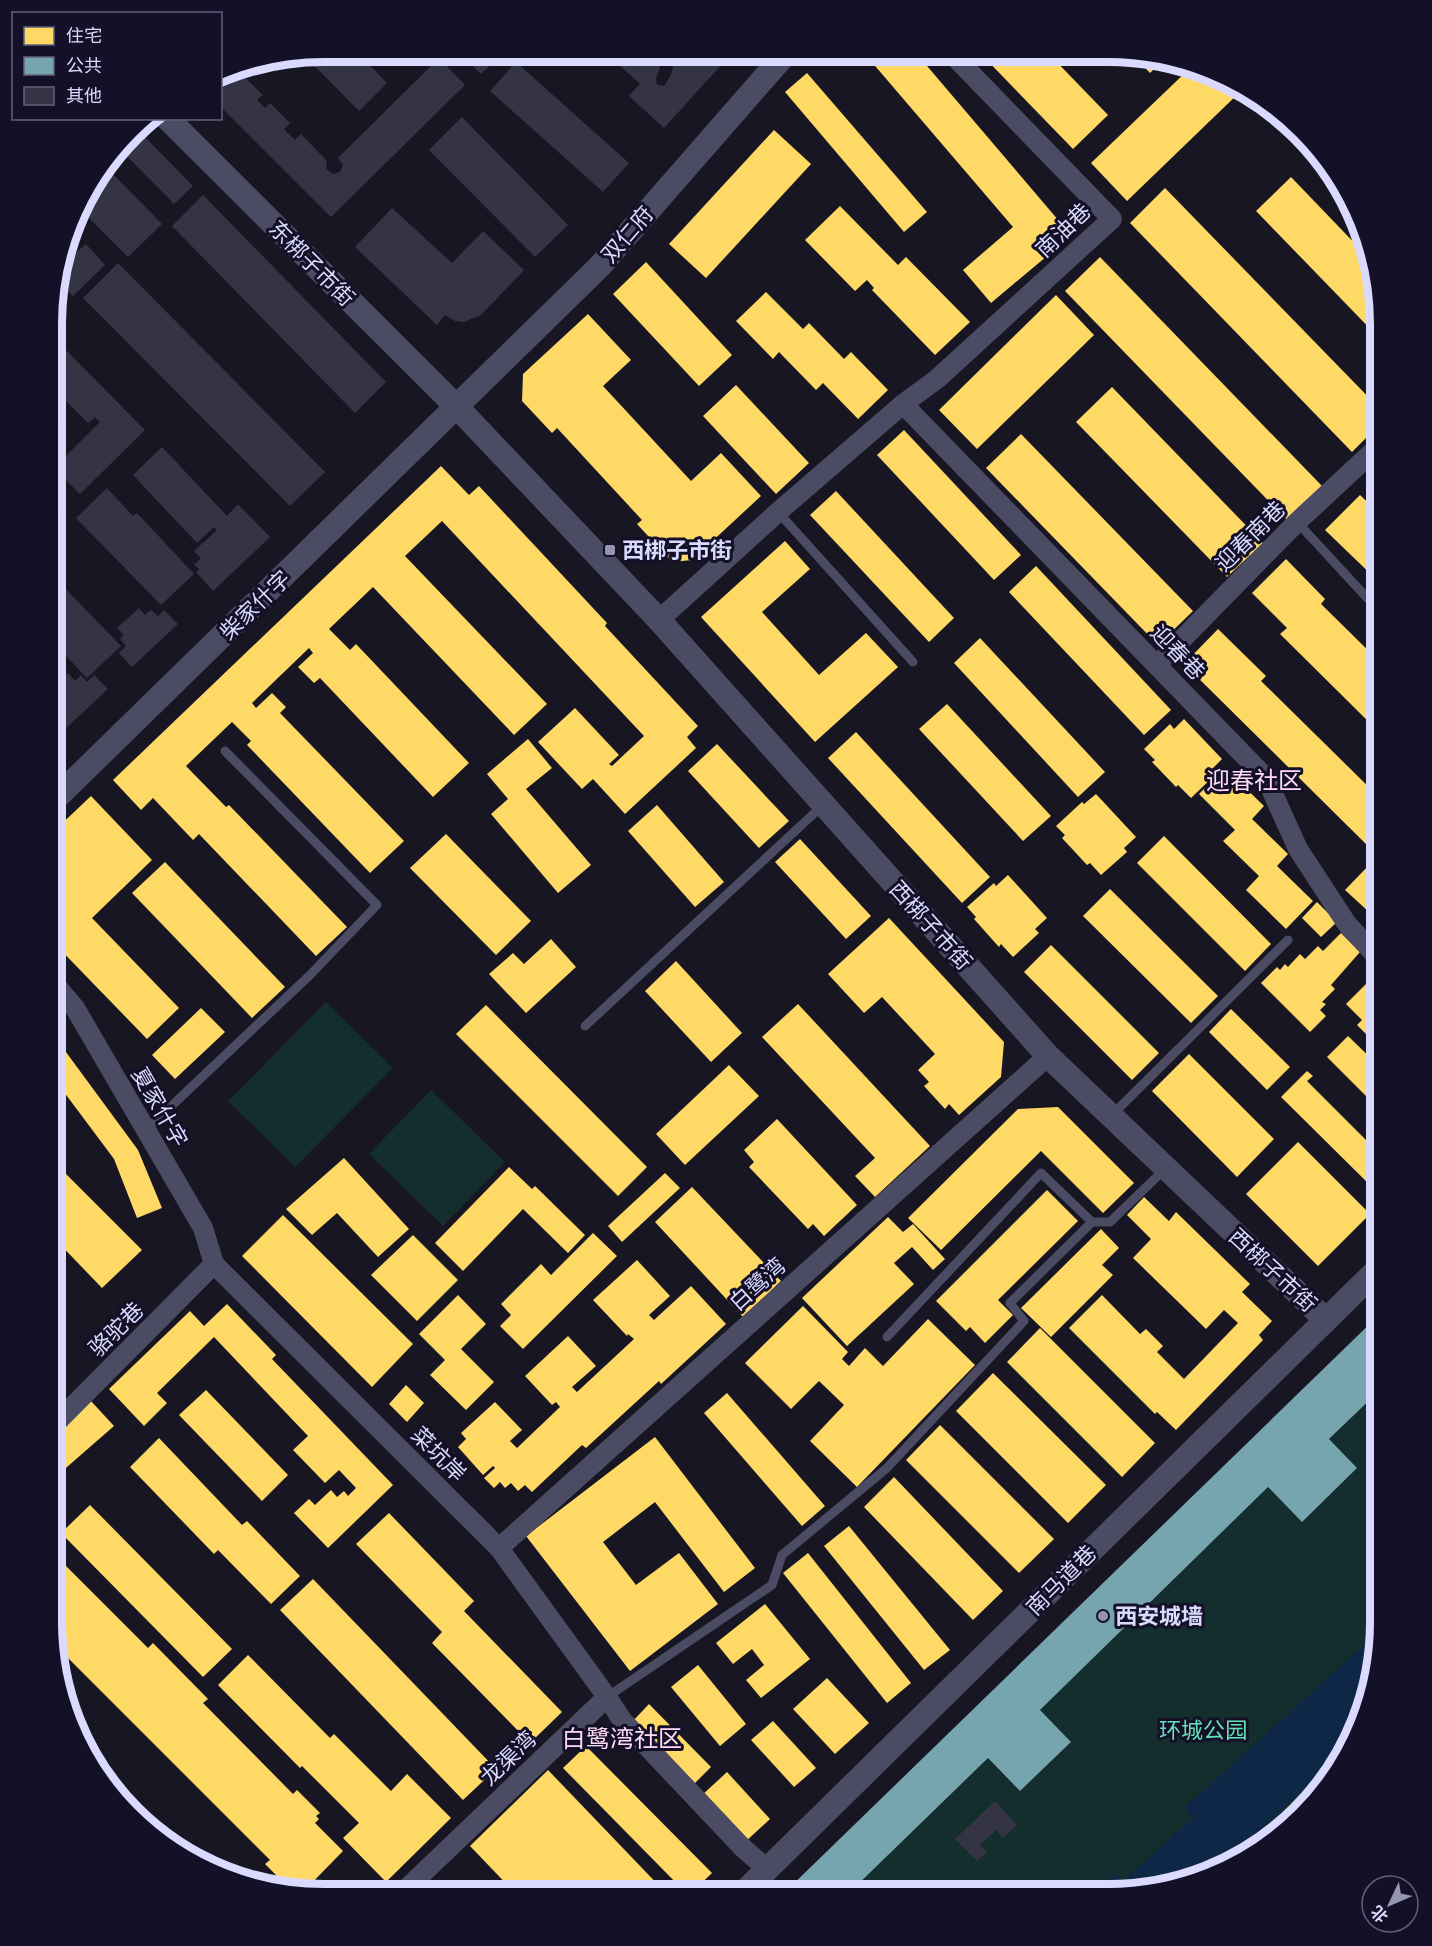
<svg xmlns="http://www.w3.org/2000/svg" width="1432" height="1946" viewBox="0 0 1432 1946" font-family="'Alegreya Sans','Noto Sans SC',sans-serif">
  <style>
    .green { fill: #142e2d }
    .water { fill: #0e2747 }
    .homes { fill: #ffd966 }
    .public { fill: #76a5af }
    .building { fill: #353445 }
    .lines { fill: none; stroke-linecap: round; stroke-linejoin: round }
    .service { stroke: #4b4c63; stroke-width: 9 }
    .minor { stroke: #4b4c63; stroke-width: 20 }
    .tertiary { stroke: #4b4c63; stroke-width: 24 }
    .poi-dot { fill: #9695b1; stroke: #131028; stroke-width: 2 }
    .labels { text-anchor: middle; stroke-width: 6; stroke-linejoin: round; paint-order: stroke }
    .street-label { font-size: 22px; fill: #dad9fe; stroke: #131028 }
    .poi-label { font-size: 22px; font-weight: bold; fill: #dad9fe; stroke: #131028; text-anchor: start }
    .park-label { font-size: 22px; fill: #64dfb6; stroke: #131028 }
    .neighbourhood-label { font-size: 24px; fill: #fedaf4; stroke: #131028 }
    .rim { fill: none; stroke: #dad9fe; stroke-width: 8 }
  </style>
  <rect width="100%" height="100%" fill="#171622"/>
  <!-- green -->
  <g class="green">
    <path d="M326,1002L393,1068L295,1167L228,1101Z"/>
    <path d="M431,1090L505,1162L443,1226L369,1154Z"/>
    <path d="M1381,1389L1380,1641L1366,1711L1335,1774L1288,1827L1229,1867L1109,1895L848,1894L988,1758L1020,1791L1071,1742L1040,1710L1268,1487L1302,1521L1357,1468L1329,1439Z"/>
  </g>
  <!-- water -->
  <path class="water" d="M1380,1631V1641L1366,1711L1350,1744L1220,1869L1109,1895H1093L1115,1873L1123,1882L1193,1817L1185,1807Z"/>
  <!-- homes -->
  <g class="homes">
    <path d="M864,53H916L1065,228L1053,239L1059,246L991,303L963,270L1013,227Z"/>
    <path d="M980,53H1048L1108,115L1073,149Z"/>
    <path d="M1131,53H1145L1163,60L1150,73Z"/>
    <path d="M1188,70L1242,90L1127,201L1091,163Z"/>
    <path d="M807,73L927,212L904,232L785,92Z"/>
    <path d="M774,130L811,164L706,278L669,244Z"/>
    <path d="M1291,177L1364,253L1381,323V340L1256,211Z"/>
    <path d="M1165,188L1381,410V423L1352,452L1130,223Z"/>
    <path d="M840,206L898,265L906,257L970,322L935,355L872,290L874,288L867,280L855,291L805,240Z"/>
    <path d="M1100,257L1322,486L1287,520L1065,291Z"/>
    <path d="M646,262L732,355L699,386L613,294Z"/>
    <path d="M766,292L803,329L809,323L844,359L851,352L888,390L858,419L823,383L816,390L779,352L773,359L736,321Z"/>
    <path d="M1056,295L1094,335L977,449L939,410Z"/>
    <path d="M588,314L631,360L603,386L691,481L721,453L761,496L692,560L672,562L637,524L642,520L557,428L552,433L522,401L523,374Z"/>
    <path d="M736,385L809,463L776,494L703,416Z"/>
    <path d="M1112,387L1263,543L1227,577L1076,422Z"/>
    <path d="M904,430L1021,555L994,580L877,455Z"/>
    <path d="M1021,434L1193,611L1158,645L986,468Z"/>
    <path d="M441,466L469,495L479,486L607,623L605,626L698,726L687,737L696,748L625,814L593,779L582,789L538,742L575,708L619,755L609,764L612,766L644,736L442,521L405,556L547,704L514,735L373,587L329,629L350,650L356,644L469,763L433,797L320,678L314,683L298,667L313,653L309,648L252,703L256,708L272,693L286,707L280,713L404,841L370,873L247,745L251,741L232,722L186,766L226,807L229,805L347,927L316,956L199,834L193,840L153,798L141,810L113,780Z"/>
    <path d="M836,491L954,618L929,642L810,515Z"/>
    <path d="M1360,495L1381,515V584L1325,530Z"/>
    <path d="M785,541L810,569L762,612L819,675L866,633L898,667L815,742L701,617Z"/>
    <path d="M1286,559L1325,599L1321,604L1381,663V734L1280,634L1287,628L1252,593Z"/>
    <path d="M1036,566L1171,710L1144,735L1009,592Z"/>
    <path d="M1218,629L1266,676L1261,681L1381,799V837L1370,848L1184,664Z"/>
    <path d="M980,638L1105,772L1078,797L954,663Z"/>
    <path d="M947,704L1051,816L1023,841L919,729Z"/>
    <path d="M1184,719L1222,759L1212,769L1217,773L1191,798L1178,785L1176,787L1152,762L1155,760L1144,749L1170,724L1174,729Z"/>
    <path d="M856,732L990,877L962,903L828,758Z"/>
    <path d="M528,739L552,768L526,789L591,865L558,893L491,814L508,799L487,774Z"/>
    <path d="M717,744L789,821L759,848L688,771Z"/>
    <path d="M1225,768L1264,806L1252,819L1288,854L1277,866L1313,901L1286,929L1246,890L1259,876L1223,841L1235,830L1199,794Z"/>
    <path d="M1096,794L1136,837L1124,848L1127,852L1101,875L1090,863L1087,865L1062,838L1065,835L1056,826L1082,802L1084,804Z"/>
    <path d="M91,796L152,860L92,918L179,1008L147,1039L52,941V833Z"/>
    <path d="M657,805L724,882L695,907L628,831Z"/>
    <path d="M446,834L531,921L496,955L410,868Z"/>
    <path d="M1164,836L1271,944L1245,971L1137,863Z"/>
    <path d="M800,839L871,916L846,939L775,862Z"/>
    <path d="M165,862L285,987L252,1018L132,893Z"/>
    <path d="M1372,862L1381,870V923L1345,890Z"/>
    <path d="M1008,875L1047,918L1035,929L1039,933L1013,957L1001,944L999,947L974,919L976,917L967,907L994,883L996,886Z"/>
    <path d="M1110,889L1218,996L1191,1023L1083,916Z"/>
    <path d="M1317,902L1337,922L1321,937L1302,918Z"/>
    <path d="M889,918L1004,1042L1001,1077L959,1115L949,1104L945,1109L924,1086L929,1082L918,1070L935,1054L882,997L864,1013L828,974Z"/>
    <path d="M1341,933L1360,952L1331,985L1335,989L1322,1002L1326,1004L1320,1010L1326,1016L1310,1032L1261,983L1277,967L1280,970L1285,964L1288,967L1300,954L1305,959L1318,946L1323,951Z"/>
    <path d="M551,939L576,967L526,1013L489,974L513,953L524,964Z"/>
    <path d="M1051,945L1159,1053L1132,1080L1024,972Z"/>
    <path d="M676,961L742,1033L711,1062L645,991Z"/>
    <path d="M1373,977L1381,984V1002L1378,1005L1381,1008V1034L1373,1041L1357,1025L1362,1020L1346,1004Z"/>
    <path d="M798,1004L930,1146L875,1197L855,1176L875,1158L762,1037Z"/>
    <path d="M486,1005L647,1167L618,1196L456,1034Z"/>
    <path d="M201,1008L225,1032L175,1079L152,1055Z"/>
    <path d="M1231,1009L1290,1067L1267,1090L1209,1032Z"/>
    <path d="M52,1033L138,1150L162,1208L137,1218L114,1159L52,1076Z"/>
    <path d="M1348,1036L1381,1068V1111L1327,1057Z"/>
    <path d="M1189,1054L1274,1139L1237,1177L1152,1091Z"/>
    <path d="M729,1065L759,1096L685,1165L656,1134Z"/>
    <path d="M1307,1071L1313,1076L1307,1081L1381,1155V1189L1377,1192L1281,1097Z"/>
    <path d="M1058,1107L1134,1183L1103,1213L1041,1151L941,1250L908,1218L1018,1109Z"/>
    <path d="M777,1119L857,1205L824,1236L813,1224L808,1229L749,1167L754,1162L744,1150Z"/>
    <path d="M1298,1142L1370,1214L1318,1266L1246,1194Z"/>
    <path d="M344,1158L409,1229L378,1257L337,1213L312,1235L286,1209Z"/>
    <path d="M52,1160L142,1250L102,1288L52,1236Z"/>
    <path d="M509,1167L532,1189L535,1186L585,1235L568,1253L523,1209L463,1271L435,1243Z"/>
    <path d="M665,1173L680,1188L622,1242L608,1226Z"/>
    <path d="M692,1187L781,1281L743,1317L655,1222Z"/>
    <path d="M1047,1190L1078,1221L998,1300L1013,1315L985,1343L970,1327L966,1331L936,1301Z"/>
    <path d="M1144,1197L1169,1221L1176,1212L1250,1284L1242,1292L1272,1321L1259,1335L1263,1340L1176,1430L1157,1412L1155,1414L1069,1328L1102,1295L1140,1334L1146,1329L1163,1346L1157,1352L1184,1379L1238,1323L1224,1310L1206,1329L1133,1258L1151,1239L1127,1215Z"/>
    <path d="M283,1215L413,1344L372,1387L242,1256Z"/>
    <path d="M888,1217L903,1232L913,1224L945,1259L933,1270L912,1247L894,1263L914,1284L847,1346L802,1298Z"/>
    <path d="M1101,1229L1119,1248L1102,1265L1113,1275L1051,1337L1021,1308Z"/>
    <path d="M593,1233L617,1256L523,1349L500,1326L511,1315L501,1304L541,1264L551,1275Z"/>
    <path d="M413,1235L458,1280L417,1321L371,1275Z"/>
    <path d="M637,1260L670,1296L649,1315L654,1320L691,1286L726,1324L661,1384L659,1381L586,1448L582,1445L532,1492L525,1485L518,1491L511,1483L505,1488L500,1482L494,1488L484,1478L495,1468L493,1466L483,1475L458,1447L466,1439L461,1433L495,1402L522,1430L510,1441L517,1448L560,1407L556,1402L552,1405L525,1376L568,1336L596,1366L572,1387L577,1392L634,1339L628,1334L627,1336L593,1300Z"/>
    <path d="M458,1295L486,1324L461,1349L494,1382L466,1410L430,1375L445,1360L419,1334Z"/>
    <path d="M227,1304L276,1355L272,1359L393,1485L328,1548L294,1513L309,1499L315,1505L331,1490L337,1497L344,1491L348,1496L356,1488L339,1470L325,1483L293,1450L308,1436L214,1337L157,1393L167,1403L144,1426L109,1389L190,1311L204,1326Z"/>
    <path d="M803,1306L848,1352L842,1359L849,1366L865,1348L883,1366L928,1319L975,1365L857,1487L810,1441L844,1405L819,1381L791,1409L745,1363Z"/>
    <path d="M1040,1328L1155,1443L1122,1477L1007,1362Z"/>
    <path d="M993,1373L1106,1485L1068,1523L956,1411Z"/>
    <path d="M406,1385L424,1403L407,1422L389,1404Z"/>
    <path d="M206,1390L288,1475L262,1501L179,1415Z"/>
    <path d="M727,1393L825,1506L802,1526L704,1413Z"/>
    <path d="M91,1401L114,1426L51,1481V1436Z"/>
    <path d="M940,1425L1054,1539L1019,1573L906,1460Z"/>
    <path d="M655,1437L755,1568L724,1592L655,1502L603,1542L636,1585L679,1553L718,1604L630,1671L526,1536Z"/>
    <path d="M159,1438L242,1525L247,1521L300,1576L271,1604L218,1550L214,1554L130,1467Z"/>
    <path d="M894,1477L1003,1591L973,1620L864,1507Z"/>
    <path d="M90,1505L232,1649L203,1677L61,1533Z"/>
    <path d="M389,1513L474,1601L464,1611L562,1712L530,1743L432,1643L442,1632L356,1544Z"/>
    <path d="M849,1526L950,1650L924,1670L824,1546Z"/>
    <path d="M51,1551L148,1648L153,1643L208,1699L203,1703L293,1794L297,1790L320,1813L316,1816L319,1819L315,1823L343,1851L302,1893H294L265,1864L270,1860L56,1646L51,1623Z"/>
    <path d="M808,1553L911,1683L887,1703L783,1573Z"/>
    <path d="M313,1579L496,1769L463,1800L280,1610Z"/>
    <path d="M765,1604L810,1659L761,1698L746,1680L764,1665L752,1649L733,1664L716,1643Z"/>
    <path d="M248,1655L330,1738L334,1734L391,1791L407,1774L451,1818L386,1882L343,1838L359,1823L302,1766L300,1768L218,1685Z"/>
    <path d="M698,1665L746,1724L720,1746L671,1687Z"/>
    <path d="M827,1678L869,1723L835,1754L793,1709Z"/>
    <path d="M649,1704L711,1767L691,1787L630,1724Z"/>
    <path d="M773,1721L816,1768L794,1787L751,1740Z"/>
    <path d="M586,1746L712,1873L690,1894H687L563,1768Z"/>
    <path d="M548,1770L667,1894L515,1893L470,1846Z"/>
    <path d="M727,1772L770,1819L743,1844L700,1797Z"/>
  </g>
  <!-- public -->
  <path class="public" d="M1381,1313V1389L1329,1439L1357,1468L1302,1522L1268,1487L1040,1710L1071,1742L1020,1791L988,1758L848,1894H783Z"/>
  <!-- building -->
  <g class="building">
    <path d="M323,51H356L387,83L359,111L303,54Z"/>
    <path d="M458,51L504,52L481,74Z"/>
    <path d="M605,52H656L663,59L656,78L657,85L664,86L671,75L673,67L687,52H733L664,128L629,96L640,84Z"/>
    <path d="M439,58L465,85L331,217L220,106V74L228,70L235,77L240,73L263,95L257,100L265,108L270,103L290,123L284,129L295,140L301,134L327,161L326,169L333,174L340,172L343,165L338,158Z"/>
    <path d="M516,62L629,163L603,192L490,91Z"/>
    <path d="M462,117L568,225L535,257L429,150Z"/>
    <path d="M136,128L193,186L174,204L119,148Z"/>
    <path d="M105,166L162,224L128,257L80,209L87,187Z"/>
    <path d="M203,195L386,382L355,413L172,226Z"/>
    <path d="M392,208L452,263L483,231L524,270L481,315L464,322L455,321L445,315L437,325L355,247Z"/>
    <path d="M86,244L105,265L73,296L56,281L60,267Z"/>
    <path d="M118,263L325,472L290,506L83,298Z"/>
    <path d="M53,337L145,430L80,494L54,468L100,422L95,417L88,423L53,388Z"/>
    <path d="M162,447L227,516L238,504L270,537L213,591L196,572L199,569L194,565L201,558L194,551L217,530L214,527L197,543L133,475Z"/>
    <path d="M107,488L133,516L137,513L194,574L161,605L76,518Z"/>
    <path d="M53,576L121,646L87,678L53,642Z"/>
    <path d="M139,608L145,615L151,610L158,616L164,610L178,624L132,667L119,653L126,646L120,639L124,635L117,628Z"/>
    <path d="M68,673L75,681L81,675L87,682L94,675L108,689L62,732L53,722V714L56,711L53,708V688Z"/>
    <path d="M995,1801L1017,1825L1003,1838L996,1830L980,1845L987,1852L977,1861L955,1839Z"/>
  </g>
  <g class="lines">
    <!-- service -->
    <g class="service">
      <path d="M1367,456L1381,470"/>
      <path d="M778,512L913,662"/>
      <path d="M1297,522L1381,613"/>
      <path d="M585,1026L822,806"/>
      <path d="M1111,1116L1288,940"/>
      <path d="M146,1130L310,975L377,905L225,751"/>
      <path d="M1092,1222H1110L1166,1168"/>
      <path d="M607,1697L772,1585L782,1555L887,1468L1024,1321L1010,1303L1092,1222L1041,1173L887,1337"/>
    </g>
    <!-- minor -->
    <g class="minor">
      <path d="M903,404L1266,778L1298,849L1347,924L1381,961"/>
      <path d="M659,620L778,512L903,404L937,379L1112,219L951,53"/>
      <path d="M1157,665L1297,522L1381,444"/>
      <path d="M52,981L75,1008L203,1228L214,1264L499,1548L607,1697"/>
      <path d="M51,1428L214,1264"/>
      <path d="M499,1548L1048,1056"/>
      <path d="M402,1893L607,1697L622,1720L742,1847L767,1869"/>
    </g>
    <!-- tertiary -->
    <g class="tertiary">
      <path d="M167,118L457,407L659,620L1048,1056L1325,1319"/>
      <path d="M52,802L600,266L787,52"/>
      <path d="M742,1894L1381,1266"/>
    </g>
  </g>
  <!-- markers -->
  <g class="poi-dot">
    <rect x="604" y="544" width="12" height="12" rx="3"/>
    <circle cx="1103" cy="1616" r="6"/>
  </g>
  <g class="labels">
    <!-- street labels -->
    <g class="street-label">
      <text transform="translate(1063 230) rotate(-44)" y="8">南油巷</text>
      <text transform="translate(627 234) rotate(-49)" y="8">双仁府</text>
      <text transform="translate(312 263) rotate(45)" y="8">东梆子市街</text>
      <text transform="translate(1250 536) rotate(-45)" y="8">迎春南巷</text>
      <text transform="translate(255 605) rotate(-44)" y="8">柴家什字</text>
      <text transform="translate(1178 652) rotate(46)" y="8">迎春巷</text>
      <text transform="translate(931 925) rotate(48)" y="8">西梆子市街</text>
      <text transform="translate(160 1107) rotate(60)" y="8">夏家什字</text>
      <text transform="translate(1273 1270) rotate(43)" y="8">西梆子市街</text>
      <text transform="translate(757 1284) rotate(-42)" y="8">白鹭湾</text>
      <text transform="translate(116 1329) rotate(-45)" y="8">骆驼巷</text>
      <text transform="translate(439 1454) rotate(45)" y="8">菜坑岸</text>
      <text transform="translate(1061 1580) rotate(-45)" y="8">南马道巷</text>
      <text transform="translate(508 1758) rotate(-44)" y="8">龙渠湾</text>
    </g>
    <!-- poi labels -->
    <g class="poi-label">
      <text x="622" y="558">西梆子市街</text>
      <text x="1115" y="1624">西安城墙</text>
    </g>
    <!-- park labels -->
    <g class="park-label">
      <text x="1203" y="1738">环城公园</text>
    </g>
    <!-- neighbourhood labels -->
    <g class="neighbourhood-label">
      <text x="1254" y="789">迎春社区</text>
      <text x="622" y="1747">白鹭湾社区</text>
    </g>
  </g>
  <!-- crop -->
  <path d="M0 0H1432V1946H0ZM324 62H1108A262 262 0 0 1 1370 324V1622A262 262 0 0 1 1108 1884H324A262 262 0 0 1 62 1622V324A262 262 0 0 1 324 62Z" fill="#131028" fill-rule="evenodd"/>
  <path class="rim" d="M324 62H1108A262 262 0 0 1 1370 324V1622A262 262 0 0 1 1108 1884H324A262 262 0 0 1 62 1622V324A262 262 0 0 1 324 62Z"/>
  <!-- legend -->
  <rect x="12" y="12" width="210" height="108" fill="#131028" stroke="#63607e" stroke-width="1.5"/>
  <rect x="24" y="27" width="30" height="18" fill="#ffd966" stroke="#63607e" stroke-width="1.5"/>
  <text x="66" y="42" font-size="18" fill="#dad9fe">住宅</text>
  <rect x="24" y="57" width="30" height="18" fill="#76a5af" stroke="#63607e" stroke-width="1.5"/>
  <text x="66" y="72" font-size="18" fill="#dad9fe">公共</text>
  <rect x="24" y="87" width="30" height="18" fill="#353445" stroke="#63607e" stroke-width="1.5"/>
  <text x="66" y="102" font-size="18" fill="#dad9fe">其他</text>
  <!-- north arrow -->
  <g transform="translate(1390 1904) rotate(226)"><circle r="28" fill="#131028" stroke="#63607e" stroke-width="1.5"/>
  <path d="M0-4.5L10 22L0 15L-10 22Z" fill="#9695b1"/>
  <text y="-9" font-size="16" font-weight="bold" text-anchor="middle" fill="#dad9fe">北</text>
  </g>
</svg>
